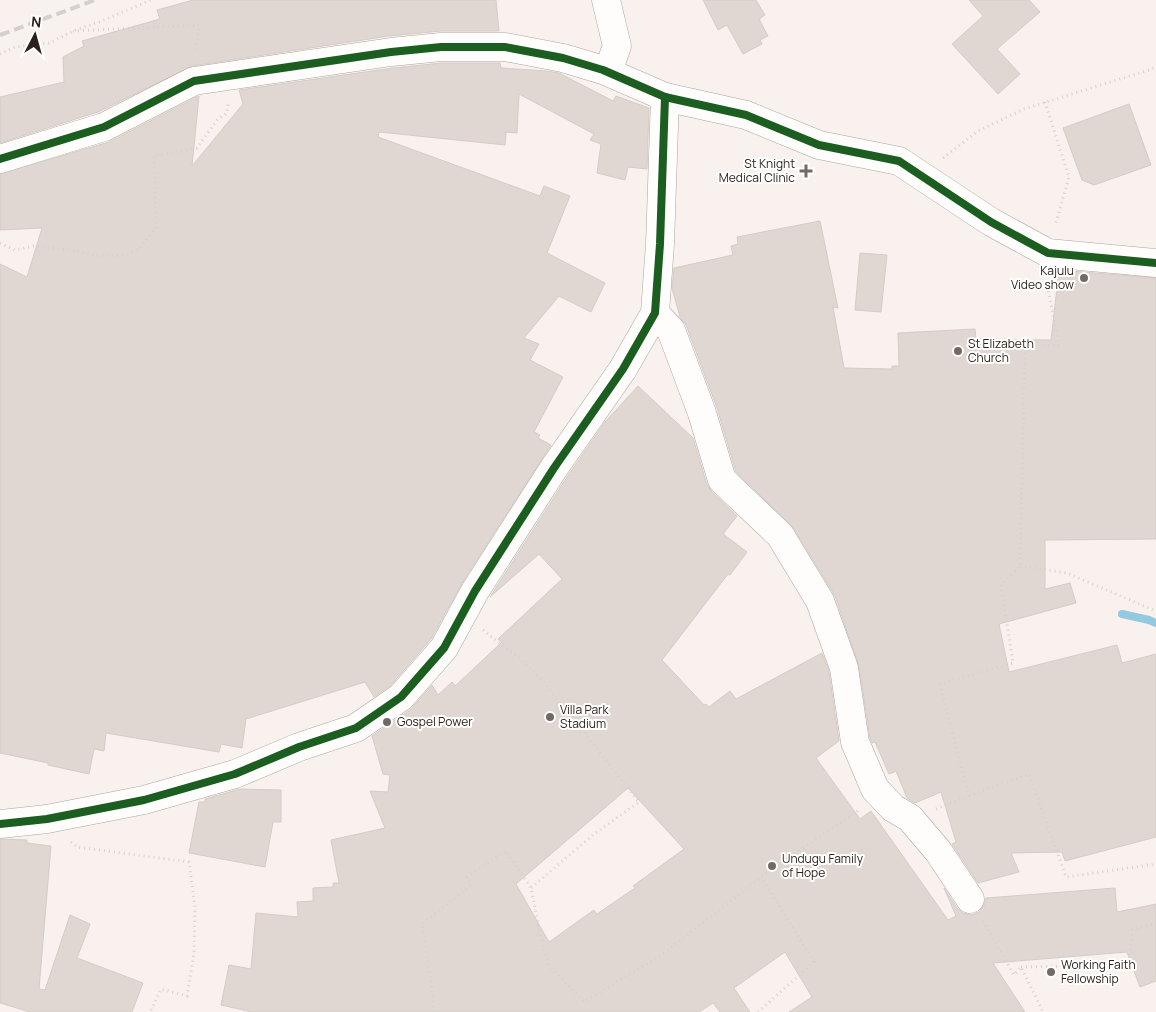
<svg xmlns="http://www.w3.org/2000/svg" width="1156" height="1012" viewBox="0 0 1156 1012" font-family="Manrope,sans-serif">
  <style>
    .lines { fill: none; stroke-linecap: round; stroke-linejoin: round }
    .stream { stroke: #94cae0; stroke-width: 8 }
    .building { fill: #e1d7d2; stroke: #d4ccc7; fill-rule: evenodd }
    .minor-casing { stroke: #ada5a0; stroke-width: 29 }
    .path { stroke: #d4d1cf; stroke-width: 3; stroke-dasharray: 1 4; stroke-linecap: butt }
    .minor { stroke: #fefdfc; stroke-width: 28 }
    .rail { stroke: #d3d1cf; stroke-width: 4; stroke-dasharray: 10 5; stroke-linecap: butt }
    .cycleway-casing { stroke: #fff; stroke-width: 11 }
    .cycleway { stroke: #1b5e20; stroke-width: 8 }
    .poi-dot { fill: #746a65; stroke: #fff; stroke-width: 2 }
    .labels { text-anchor: middle; stroke-width: 4; stroke-linejoin: round; paint-order: stroke }
    .poi-label { font-size: 12px; fill: #2d221b; stroke: #fff; text-anchor: start }
  </style>
  <rect width="100%" height="100%" fill="#f8f1ee"/>
  <g class="lines">
    <!-- stream -->
    <path class="stream" d="M1122,614L1149,620L1156,623"/>
  </g>
  <!-- building -->
  <g class="building">
    <path d="M193,0H496L499,31H441L389,36L192,66L98,112L0,143V97L64,82L63,57L84,46L82,41L160,19L157,10Z"/>
    <path d="M703,0H756L765,15L759,19L768,36L760,40L762,44L743,54L727,25L718,30Z"/>
    <path d="M969,0H1029L1040,12L997,49L1020,74L998,94L952,44L983,16Z"/>
    <path d="M442,63H500L501,68L547,71L559,73L613,101L616,96L649,108L647,169L628,167L625,180L597,173L601,144L590,140L594,134L519,94L517,133L506,132L505,145L379,132L378,137L540,196L544,186L570,196L547,253L605,283L591,312L559,296L524,338L539,344L530,360L563,377L534,432L540,435L538,438L551,445L462,583L431,639L391,685L374,697L365,682L246,719L242,748L221,744L219,752L106,733L104,751L94,749L89,774L48,765V763L0,753V264L27,277L42,228L0,230V174L109,142L199,96L192,166L243,104L239,90L393,68Z"/>
    <path d="M1129,104L1151,165L1094,185L1082,180L1063,128Z"/>
    <path d="M820,221L838,308L833,307L844,368L892,369V366H899L898,333L975,329L976,339L1051,340L1059,270L1156,278V539L1045,540V589L1070,583L1076,603L999,624L1009,672L1117,645L1122,663L1156,654V837L1065,861L1062,852L1011,853L1019,872L978,883L952,844L956,842L941,792L915,803L907,798L896,771L889,774L875,742L872,743L870,738L859,666L835,596L793,527L736,472L717,408L686,325L680,317L672,288L674,268L733,255L731,246L738,244L737,237Z"/>
    <path d="M860,253L887,255L881,312L855,310Z"/>
    <path d="M638,386L693,438L707,485L711,491L737,516L723,534L747,552L730,575L728,574L662,660L704,705L706,704L709,707L730,691L736,699L822,653L829,672L839,741L816,758L860,819L871,811L948,920L956,916L944,888L957,908L963,913L971,915L979,912L984,905L986,898L1115,888L1117,912L1156,904V981L1140,987L1127,952L993,963L1025,1012H789L812,997L785,952L734,988L750,1012H720L713,1003L699,1012H252L221,1005L229,965L251,969L256,913L298,917L297,902L313,901V888L333,887V883H339L331,840L385,828L370,791L388,792L390,775L383,774L372,736L410,710L432,685L438,695L452,682L455,686L502,642L498,639L562,579L539,554L490,597L567,477L605,422ZM628,788L684,849L633,886L635,888L597,914L594,910L549,942L516,884Z"/>
    <path d="M240,789L281,790V822H273L265,867L189,853L199,802H205V799Z"/>
    <path d="M0,839L27,840V843L51,846L39,989L45,990L70,915L90,924L77,958L143,983L132,1012H30L0,1003Z"/>
  </g>
  <g class="lines">
    <!-- minor casing -->
    <g class="minor-casing">
      <g id="minor">
        <path d="M606,0L617,46L608,71"/>
        <path d="M0,159L104,127L194,81L391,52L441,47H505L563,58L603,70L665,97L746,115L819,145L899,161L991,222L1048,253L1156,263"/>
        <path d="M655,313L671,330L702,413L722,480L780,535L820,601L844,668L855,742L875,789L893,808L910,818L938,851L970,899"/>
        <path d="M0,824L47,819L144,800L235,774L299,747L356,728L401,697L444,648L475,591L554,468L623,369L655,313L660,244L665,97"/>
      </g>
    </g>
    <!-- path -->
    <g class="path">
      <path d="M73,31L199,25L196,53"/>
      <path d="M0,54L15,47L50,43L73,31L99,22L151,0"/>
      <path d="M1045,102L1069,177L1055,226"/>
      <path d="M943,158L978,131L1024,109L1152,69L1156,66"/>
      <path d="M0,243L15,250L34,246L76,251L98,256L127,255L140,248L156,228L154,156L197,148L217,120L227,113L228,103"/>
      <path d="M1020,566L1067,573L1156,611"/>
      <path d="M483,630L520,659L543,681L639,802L593,835L531,888"/>
      <path d="M969,796L1029,774L1066,877L1156,864"/>
      <path d="M936,809L969,796L940,684L1013,663L1001,585L1020,566L1025,347L1059,345L1046,279"/>
      <path d="M71,842L77,847L189,862L195,907L194,953L187,996L161,989L150,1012"/>
      <path d="M983,921L1014,975L1021,967L1043,1012"/>
      <path d="M1021,967L1080,966L1129,962L1132,930L1156,923"/>
      <path d="M433,1012L432,990L422,924L471,885L467,877L506,851L531,888L541,938L549,965L584,1002L663,954L761,877L859,810"/>
      <path d="M758,1012L814,962L761,877"/>
    </g>
    <!-- minor -->
    <use href="#minor" class="minor"/>
    <!-- rail -->
    <path class="rail" d="M0,35L95,0"/>
    <!-- cycleway casing -->
    <g class="cycleway-casing">
      <g id="cycleway">
        <path d="M0,159L104,127L194,81L391,52L441,47H505L563,58L603,70L665,97L746,115L819,145L899,161L991,222L1048,253L1156,263"/>
        <path d="M0,824L47,819L144,800L235,774L299,747L356,728L401,697L444,648L475,591L554,468L623,369L655,313L660,244L665,97"/>
      </g>
    </g>
    <!-- cycleway -->
    <use href="#cycleway" class="cycleway"/>
  </g>
  <!-- markers -->
  <g class="poi-dot">
    <path d="M803.5 163.5h5v5h5v5h-5v5h-5v-5h-5v-5h5z"/>
    <circle cx="1084" cy="278" r="5"/>
    <circle cx="958" cy="351" r="5"/>
    <circle cx="550" cy="717" r="5"/>
    <circle cx="387" cy="722" r="5"/>
    <circle cx="772" cy="866" r="5"/>
    <circle cx="1051" cy="972" r="5"/>
  </g>
  <g class="labels">
    <!-- poi labels -->
    <g class="poi-label">
      <text x="795" y="168" text-anchor="end">St Knight<tspan x="795" dy="14">Medical Clinic</tspan></text>
      <text x="1074" y="275" text-anchor="end">Kajulu<tspan x="1074" dy="14">Video show</tspan></text>
      <text x="968" y="348">St Elizabeth<tspan x="968" dy="14">Church</tspan></text>
      <text x="560" y="714">Villa Park<tspan x="560" dy="14">Stadium</tspan></text>
      <text x="397" y="726">Gospel Power</text>
      <text x="782" y="863">Undugu Family<tspan x="782" dy="14">of Hope</tspan></text>
      <text x="1061" y="969">Working Faith<tspan x="1061" dy="14">Fellowship</tspan></text>
    </g>
  </g>
  <!-- north arrow -->
  <g transform="translate(35 35) rotate(6)" stroke="#ffffff" stroke-width="4" paint-order="stroke">
  <path d="M0-4L9 19L0 12L-9 19Z" fill="#2d221b"/>
  <text y="-8" font-size="14" font-weight="bold" text-anchor="middle" fill="#2d221b">N</text>
  </g>
</svg>
